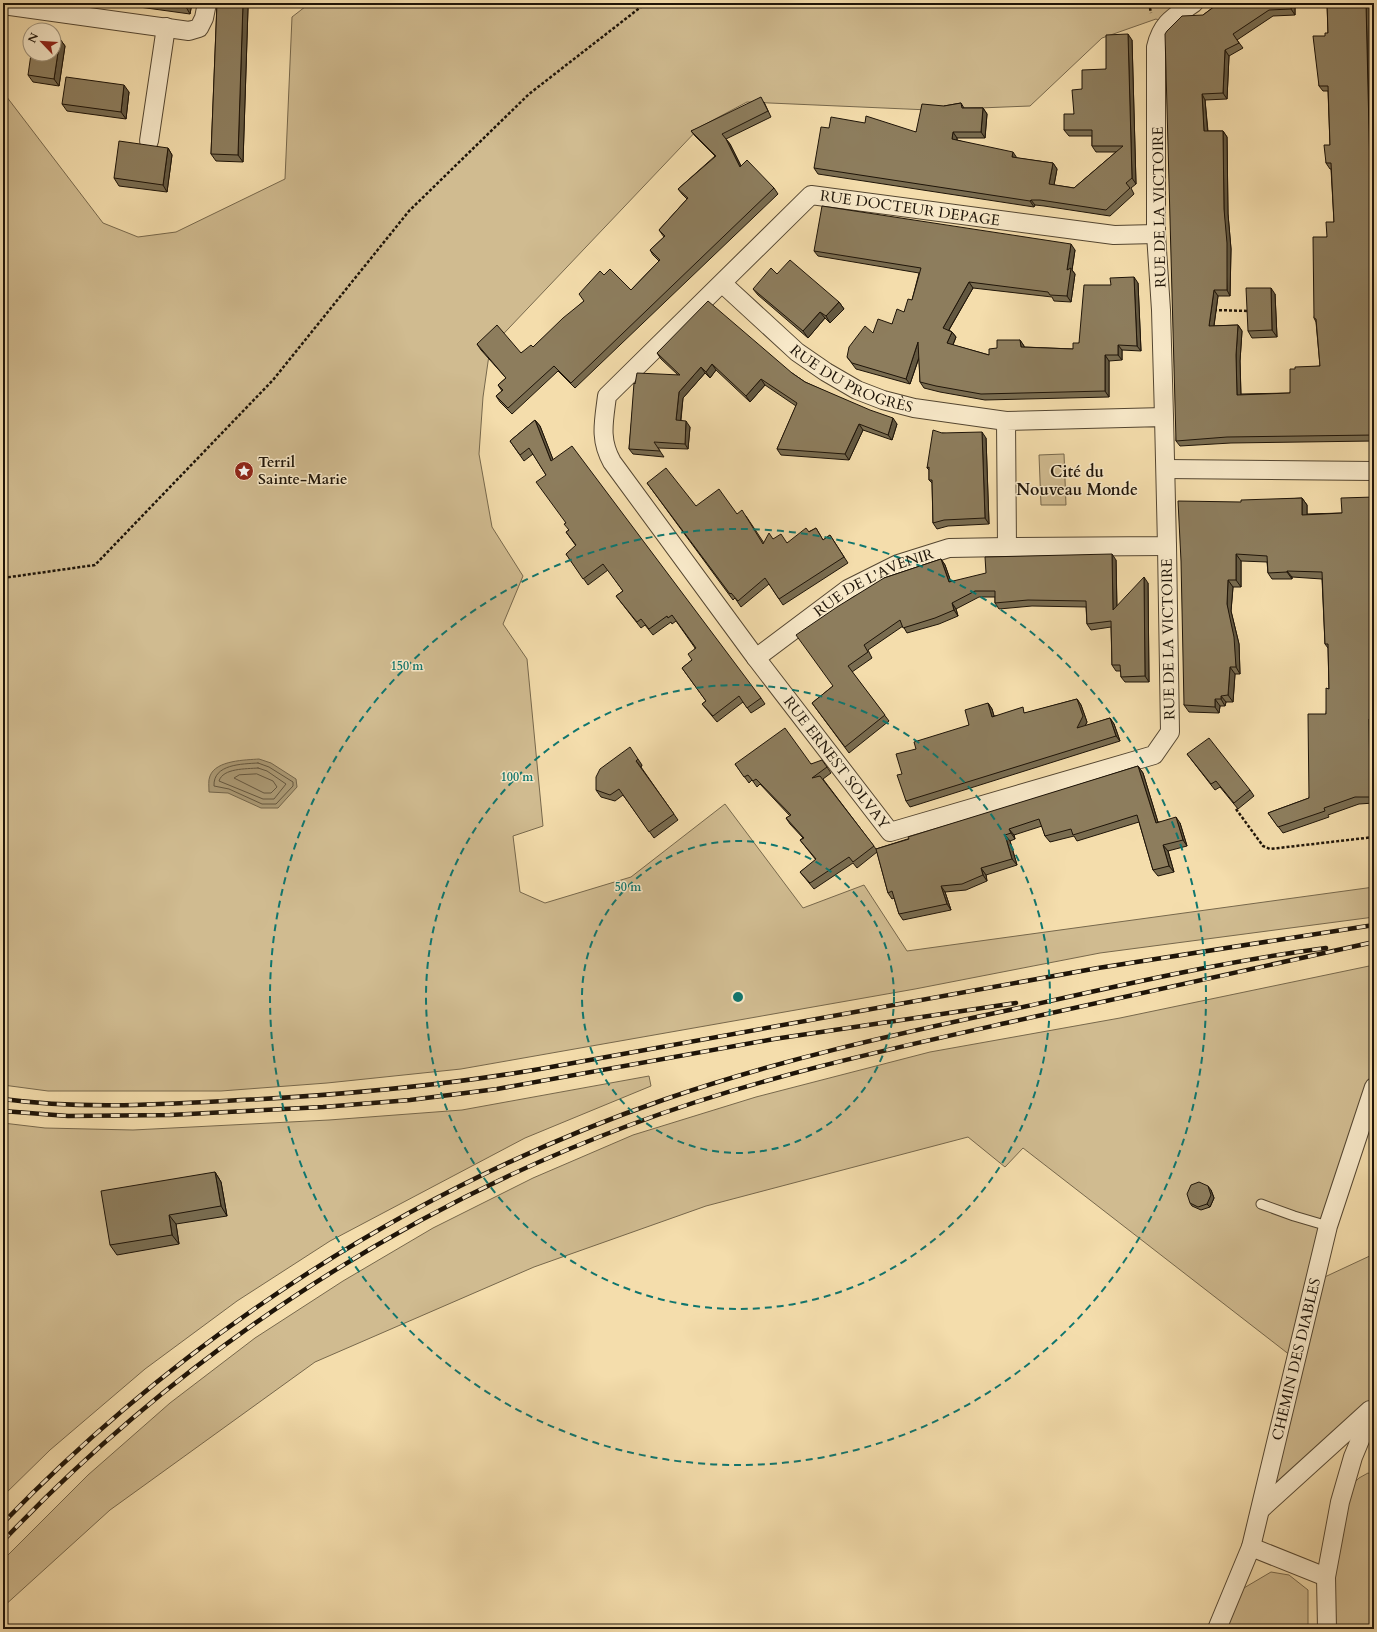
<svg xmlns="http://www.w3.org/2000/svg" width="1377" height="1632" viewBox="0 0 1377 1632" font-family="Cardo,serif">
  <style>
    .green { fill: #d0bb90; stroke: #77684c }
    .water { fill: #ab9974; stroke: #736449 }
    .lines { fill: none; stroke-linecap: round; stroke-linejoin: round }
    .shore { stroke: #64563e; stroke-width: 1 }
    .lane-casing { stroke: #544631; stroke-width: 11 }
    .street-casing { stroke: #544631; stroke-width: 20 }
    .path { stroke: #1e1408; stroke-width: 2.5; stroke-dasharray: 3 2; stroke-linecap: butt }
    .lane { stroke: #f8e9c9; stroke-width: 9 }
    .street { stroke: #f8e9c9; stroke-width: 18 }
    .rail-casing { stroke: #1e1408; stroke-width: 4.5 }
    .rail { stroke: #f8e9c9; stroke-width: 3; stroke-dasharray: 9; stroke-linecap: butt }
    .wall { fill: #796c50; stroke: #1e1408 }
    .shaded-wall { fill: #635841; stroke: #1e1408 }
    .building { fill: #8d7d5d; stroke: #1e1408 }
    .ring { fill: none; stroke: #0f766e; stroke-width: 2; stroke-dasharray: 7 5 }
    .labels { text-anchor: middle; stroke-width: 3; stroke-linejoin: round; paint-order: stroke }
    .street-label { font-size: 15px; fill: #1e1408; stroke: #f8e9c9 }
    .poi-label { font-size: 15px; font-weight: bold; fill: #1e1408; stroke: #f8e9c9; text-anchor: start }
    .neighbourhood-label { font-size: 16px; font-weight: bold; fill: #1e1408; stroke: #f8e9c9 }
    .centre { fill: #0f766e; stroke: #f8e9c9; stroke-width: 2 }
    .ring-label { font-size: 12px; text-anchor: middle; font-weight: bold; fill: #0f766e; stroke: #f8e9c9; stroke-width: 3; stroke-linejoin: round; paint-order: stroke }
  </style>
  <rect width="100%" height="100%" fill="#f4ddac"/>
  <filter id="stains"><feTurbulence type="fractalNoise" baseFrequency=".005" numOctaves="4"/><feColorMatrix values="0 0 0 0 .2 0 0 0 0 .09 0 0 0 0 .02 0 0 0 .5 -.17"/></filter>
  <radialGradient id="worn" r=".72"><stop offset=".6" stop-color="#630" stop-opacity="0"/><stop offset="1" stop-color="#630" stop-opacity=".3"/></radialGradient>
  <!-- green -->
  <g class="green">
    <path d="M310,3H1194L1164,23L1156,19L1102,38L1030,106L929,110L747,102L700,127L490,348L483,397L479,454L492,527L523,576L503,624L527,659L543,826L513,836L520,892L545,903L631,877L725,804L803,908L864,885L907,951L1374,887V917L1100,953L915,989L461,1069L327,1083L221,1091H48L3,1085V92L103,223L138,237L176,232L285,179L292,17Z"/>
    <path d="M1064,454L1066,505H1041L1039,455Z"/>
    <path d="M1374,965V1087L1314,1282L1374,1254V1407L1261,1509L1295,1359L1023,1148L1005,1167L968,1137L706,1206L534,1267L315,1362L110,1510L3,1607V1560L88,1475L170,1403L255,1338L343,1281L433,1228L533,1178L633,1135L756,1097L930,1052L1120,1018Z"/>
    <path d="M649,1076L651,1086L525,1138L330,1241L237,1301L145,1369L50,1450L3,1496V1123L45,1128L133,1130L329,1120L462,1110Z"/>
    <path d="M1368,1473L1374,1475V1629H1327L1326,1577L1349,1488L1359,1478Z"/>
    <path d="M1271,1572L1289,1575L1308,1590V1629H1217L1232,1595Z"/>
  </g>
  <!-- water -->
  <path class="water" d="M259,759L271,763L296,779L297,787L278,808H261L228,793L209,792C209,787 208,780 210,776C216,760 246,760 259,759Z"/>
  <g class="lines">
    <!-- shore -->
    <g class="shore">
      <path d="M258,763L269,767L293,782V786L276,804H262L229,789L214,786C213,764 242,764 258,763Z"/>
      <path d="M258,768L267,771L286,784L274,799H263L219,781C223,768 246,769 258,768Z"/>
      <path d="M257,774L273,781L277,787L271,793H264L234,778L239,775Z"/>
    </g>
    <!-- lane casing -->
    <g class="lane-casing">
      <path id="lane" d="M1261,1204L1294,1216L1328,1226"/>
    </g>
    <!-- street casing -->
    <g class="street-casing">
      <g id="street">
        <path d="M3,5L189,31L199,28L204,18L207,3"/>
        <path d="M149,141L166,27"/>
        <path id="s1" d="M1156,234L1114,235L811,195L607,396C604,421 599,439 612,462L756,658L890,832L1154,755L1170,732L1167,546"/>
        <path id="s2" d="M723,284L797,352L826,372L857,390L883,400L914,408L1006,421L1164,417L1167,546L1007,547L1006,421"/>
        <path d="M1164,417L1161,310L1156,234V47C1162,22 1174,17 1194,3"/>
        <path d="M1166,469L1374,471"/>
        <path id="s3" d="M756,658L848,589L898,564L949,548L1007,547"/>
        <path d="M1261,1509L1370,1410"/>
        <path d="M1251,1547L1326,1577"/>
        <path id="s4" d="M1217,1629L1251,1547L1328,1226L1374,1087"/>
        <path d="M1327,1629L1326,1577L1340,1502L1353,1457L1365,1428L1374,1412"/>
      </g>
    </g>
    <!-- path -->
    <g class="path">
      <path d="M1149,3L1151,13"/>
      <path d="M1214,310L1249,311"/>
      <path d="M3,578L95,565L273,380L409,211L529,94L646,3"/>
      <path d="M1236,809L1263,846L1270,849L1374,837"/>
    </g>
    <!-- lane -->
    <use href="#lane" class="lane"/>
    <!-- street -->
    <use href="#street" class="street"/>
    <!-- rail casing -->
    <g class="rail-casing">
      <g id="rail">
        <path d="M3,1099C76,1109 151,1105 224,1101C330,1096 435,1087 540,1069L1098,968L1374,925"/>
        <path d="M3,1111L68,1116L170,1115L323,1107L410,1100L497,1089L774,1039L1016,1003"/>
        <path d="M3,1523C185,1334 415,1186 663,1100C778,1060 896,1034 1014,1009C1117,986 1220,962 1326,948"/>
        <path d="M3,1541C177,1358 393,1213 630,1125C755,1078 885,1050 1015,1021C1134,995 1254,969 1374,942"/>
      </g>
    </g>
    <!-- rail -->
    <use href="#rail" class="rail"/>
  </g>
  <!-- wall -->
  <g class="wall">
    <path d="M110,3H192L190,14Z"/>
    <path d="M217,3H244L248,8L243,162L216,161L211,154Z"/>
    <path d="M1219,3H1295V15L1273,16L1237,40L1243,48L1229,56L1227,99L1205,100L1208,131H1223L1227,137L1228,214L1231,249L1230,296H1218L1214,326L1238,325L1242,331L1240,361L1241,394L1290,393L1295,369L1320,366L1316,322L1314,318L1327,237L1334,222L1331,169H1330L1326,163L1330,145L1328,91H1323L1319,86L1325,36L1328,33L1327,3H1370L1374,183V441L1231,443L1180,446L1176,441L1203,15Z"/>
    <path d="M60,39L65,46L59,86L33,82L28,75Z"/>
    <path d="M1132,40L1136,184L1131,188L1134,194L1110,216L1044,206L1035,205L1034,207L818,174L814,168L916,132L944,106L961,103L964,108H983L987,114L985,138H957V140L1017,158L1053,163L1057,169L1054,185L1074,188L1116,152H1096L1092,146V136H1069L1064,130L1074,114L1082,89L1106,69Z"/>
    <path d="M129,92L126,119L67,111L62,104Z"/>
    <path d="M764,102L771,117L726,139L730,144L741,166L774,188L778,194L575,388L558,371L512,414L500,402L496,396L502,391L498,385L506,378L481,350L477,344L521,353L533,347L584,301L604,275L631,290L659,261L653,255L650,250L664,237L659,230L687,199L682,194L678,189L715,156L695,136L691,131Z"/>
    <path d="M168,148L172,155L167,192L119,186L114,178Z"/>
    <path d="M1075,250L1072,270L1075,274L1071,302L1054,301L1052,297L973,288L949,330L952,332L956,337L953,345L989,355L997,348L1020,340L1024,346V347L1073,349L1079,343L1111,285L1138,283L1141,351L1122,350V360L1109,361V397L985,400L940,392L924,388L920,382L919,358L910,384L856,369L847,357L873,333L892,324L904,312L912,300L919,273L818,256L814,251Z"/>
    <path d="M777,274L839,302L844,309L830,323L825,318L808,338L758,295L753,289Z"/>
    <path d="M1275,294L1277,337L1252,338L1248,331Z"/>
    <path d="M657,353L792,373L805,382L897,424L892,440L863,430L849,460L781,455L777,449L796,406L765,385L750,402L716,370L710,378L705,373L683,398L681,420L690,427L688,449L658,448L664,457L633,454L629,449L635,384L678,375L661,359Z"/>
    <path d="M535,420L540,426L553,460L761,698L765,704L751,713L743,702L717,722L702,704L706,701L682,668L692,660L695,648L676,621L672,624L671,622L653,635L645,625L641,628L616,596L623,591L608,570L588,585L566,554L576,546L566,532L569,530L546,475L533,454L524,461L510,441Z"/>
    <path d="M942,433L986,438L989,524L948,526L937,529L933,523L932,483L929,480V470L927,468Z"/>
    <path d="M647,483L696,506L746,516L764,543L773,539L787,543L816,528L823,540L830,535L848,563L783,605L769,584L741,607L735,598L733,600Z"/>
    <path d="M1374,497V803L1359,804L1328,815L1329,817L1283,833L1268,813L1309,798L1326,714L1329,689L1328,648L1325,644L1322,579L1292,577V579H1272L1268,573L1267,562L1241,561V587H1233L1231,611L1239,644L1240,674H1235L1233,702H1226L1225,706H1220L1219,713L1189,712L1184,705L1241,502L1302,498L1307,505V514L1342,513Z"/>
    <path d="M941,559L945,565L951,582L1116,560L1117,606L1148,583L1149,682H1125L1121,677V671H1116L1112,665L1111,627L1091,630L1087,624L1086,607L1032,606L999,609L995,603V597H979L956,609L958,616L939,624L907,633L903,626L868,650L872,658L852,672L889,721L849,753L812,703L833,686L884,578Z"/>
    <path d="M1077,699L1081,705L1087,722L1085,726L1110,718L1114,724L1120,741L910,807L906,801L916,749L969,725L988,703L992,709L994,716L1026,713Z"/>
    <path d="M1187,754L1250,790L1254,796L1238,809L1220,787L1215,790Z"/>
    <path d="M735,764H811L827,767L831,773L823,779L876,849L1138,766L1143,773L1158,822L1180,823L1187,846L1168,851L1174,872L1158,876L1153,870L1139,822L1077,841L1074,836L1050,842L1045,836L1042,826L1014,835L1015,839L1010,841L1017,865L986,875L987,881L966,890L945,892L951,910L903,920L899,914L894,898L892,899L888,893L877,852L857,868L853,863L814,889L800,872L816,860L800,840L803,838L790,824L786,818L790,816L760,784L757,787L752,780L749,783Z"/>
    <path d="M642,765L641,767L678,820L654,838L623,795L615,801L601,797L596,790Z"/>
    <path d="M215,1172L221,1182L227,1216L176,1224L179,1244L117,1255L110,1245Z"/>
    <path d="M1211,1190L1214,1198L1210,1207L1201,1210L1192,1206L1190,1203Z"/>
  </g>
  <!-- shaded-wall -->
  <g class="shaded-wall">
    <path d="M186,3H192L190,14L186,7Z"/>
    <path d="M243,3H244L248,8L243,162L238,155Z"/>
    <path d="M1291,3H1295V15L1291,9Z"/>
    <path d="M1366,3H1370L1374,183V340Z"/>
    <path d="M1128,34L1132,40L1136,184L1132,178Z"/>
    <path d="M60,39L65,46L59,86L54,79Z"/>
    <path d="M1225,50L1229,56L1227,99L1223,93Z"/>
    <path d="M124,85L129,92L126,119L121,112Z"/>
    <path d="M1202,94L1205,100L1208,136L1204,131Z"/>
    <path d="M983,108L987,114L985,138L981,132Z"/>
    <path d="M1223,131L1227,137L1228,214L1231,249L1230,296L1227,290L1224,209Z"/>
    <path d="M953,132L957,138L956,145L952,139Z"/>
    <path d="M726,139L730,144L744,172L740,167Z"/>
    <path d="M168,148L172,155L167,192L163,185Z"/>
    <path d="M1013,152L1017,158L1012,157Z"/>
    <path d="M1053,163L1057,169L1053,190L1049,184Z"/>
    <path d="M1031,200L1035,205L1034,207L1030,201Z"/>
    <path d="M1071,244L1075,250L1072,270L1075,274L1071,302L1067,296V270Z"/>
    <path d="M1134,277L1138,283L1141,351L1137,346Z"/>
    <path d="M969,282L973,288L947,333L943,328Z"/>
    <path d="M1271,288L1275,294L1277,337L1272,330Z"/>
    <path d="M1214,290L1218,296L1213,332L1209,326Z"/>
    <path d="M839,302L844,309L830,323L826,316Z"/>
    <path d="M820,312L825,318L808,338L803,331Z"/>
    <path d="M1238,325L1242,331L1240,361L1241,400L1237,395L1236,355Z"/>
    <path d="M952,332L956,337L951,349L947,343Z"/>
    <path d="M1020,340L1024,346L1025,353L1021,347Z"/>
    <path d="M918,342L922,348L910,384L906,379Z"/>
    <path d="M1118,345L1122,350V360L1118,355Z"/>
    <path d="M1105,355L1109,361V397L1105,391Z"/>
    <path d="M712,364L716,370L710,378L706,372Z"/>
    <path d="M701,367L705,373L683,398L680,425L676,420L679,392Z"/>
    <path d="M761,379L765,385L750,402L746,396Z"/>
    <path d="M893,418L897,424L892,440L888,435Z"/>
    <path d="M535,420L540,426L556,467L551,461Z"/>
    <path d="M686,421L690,427L688,449L685,444Z"/>
    <path d="M859,424L863,430L849,460L845,454Z"/>
    <path d="M982,432L986,438L989,524L985,518Z"/>
    <path d="M1302,498L1307,505V521L1302,515Z"/>
    <path d="M1112,554L1116,560L1117,616L1113,610Z"/>
    <path d="M1236,554L1241,561V587L1236,580Z"/>
    <path d="M941,559L945,565L953,588L949,582Z"/>
    <path d="M1287,571L1292,577V579L1287,572Z"/>
    <path d="M1144,577L1148,583L1149,682L1145,676Z"/>
    <path d="M1228,580L1233,587L1231,611L1239,644L1240,674L1236,667L1227,604Z"/>
    <path d="M952,603L956,609L958,616L954,610Z"/>
    <path d="M1230,667L1235,674L1233,702L1228,695Z"/>
    <path d="M1221,696L1226,702L1225,706L1221,699Z"/>
    <path d="M1077,699L1081,705L1087,722L1081,734L1077,728Z"/>
    <path d="M1215,699L1220,706L1219,713L1215,707Z"/>
    <path d="M988,703L992,709L996,723L992,717Z"/>
    <path d="M1110,718L1114,724L1120,741L1116,736Z"/>
    <path d="M1369,719L1374,725V786L1370,781Z"/>
    <path d="M638,759L642,765L641,767L636,761Z"/>
    <path d="M1138,766L1143,773L1160,829L1156,823Z"/>
    <path d="M1176,817L1180,823L1187,846L1183,840Z"/>
    <path d="M1009,829L1014,835L1015,839L1011,833Z"/>
    <path d="M1005,835L1010,841L1017,865L1012,859Z"/>
    <path d="M1163,845L1168,851L1174,872L1169,866Z"/>
    <path d="M981,868L986,875L987,881L983,875Z"/>
    <path d="M941,886L945,892L951,910L947,904Z"/>
    <path d="M215,1172L221,1182L227,1216L221,1206Z"/>
    <path d="M1208,1186L1211,1190L1214,1198L1210,1207L1207,1204Z"/>
    <path d="M169,1215L176,1224L179,1244L172,1235Z"/>
  </g>
  <!-- building -->
  <g class="building">
    <path d="M157,3H186V7Z"/>
    <path d="M217,3H243L238,155L211,154Z"/>
    <path d="M1219,3H1291V9L1269,10L1233,34L1239,43L1225,50L1223,93L1202,94L1204,131H1223L1224,209L1227,243V290H1214L1209,326L1238,325L1236,355L1237,395L1290,393V369H1295V367L1320,366L1316,319L1314,318L1313,237H1327L1326,222H1334L1331,163H1326L1324,145H1330L1328,86H1319L1313,36H1325V33H1328L1327,3H1366L1374,340V435L1227,437L1176,441L1165,34L1167,31L1182,16L1203,15Z"/>
    <path d="M1128,34L1132,178L1126,183L1130,188L1106,210L1040,200H1031L1030,201L814,168L821,127L829,128L831,117L865,123L866,116L916,132L922,104L944,106L961,103L962,108H983L981,132H953L952,139L1013,152L1012,157L1053,163L1049,184L1074,188L1123,146H1092V130H1064V114H1074L1072,90L1082,89V70L1106,69V35Z"/>
    <path d="M54,38L60,39L54,79L28,75L31,54H54Z"/>
    <path d="M66,77L124,85L121,112L62,104Z"/>
    <path d="M761,97L768,111L722,134L726,139L740,167L747,160L774,188L571,383L554,366L508,408L496,396L503,390L498,385L506,378L477,344L497,325L521,353L531,345L533,347L563,318L584,301L579,294L600,271L604,275L610,269L631,290L660,260L650,250L665,236L659,230L688,198L678,189L716,156L691,131Z"/>
    <path d="M119,141L168,148L163,185L114,178Z"/>
    <path d="M822,206L1071,244L1067,270L1071,268L1067,296L1050,295L1048,292L969,282L943,328L952,332L947,343L989,355V349L997,348V340H1020L1021,347L1073,349V343H1079L1084,285H1111L1110,278L1134,277L1137,346L1118,345V355H1105V391L981,394L936,386L920,382L918,342L906,379L852,363L847,357L849,347L865,326L873,333L878,319L892,324L897,309L904,312L908,299L912,300L921,268L814,251Z"/>
    <path d="M790,260L839,302L826,316L820,312L803,331L753,289L771,268L777,274Z"/>
    <path d="M1246,288H1271L1272,330L1248,331Z"/>
    <path d="M708,301L792,373L805,382L870,410L893,418L888,435L859,424L845,454L777,449L797,403L761,379L746,396L712,364L706,372L701,367L679,392L676,420L686,421L685,444L654,442L660,451L629,449L634,383L635,384L637,373L680,375L657,353Z"/>
    <path d="M535,420L551,461L572,446L761,698L747,708L739,696L713,716L702,704L706,701L682,668L692,660L688,654L696,648L672,615L668,618L667,616L649,629L641,619L637,622L616,596L623,591L603,564L583,579L566,554L576,545L566,532L569,530L564,524L566,523L536,482L546,475L529,448L520,455L510,441Z"/>
    <path d="M933,430L942,433L982,432L985,518L944,520L933,523L932,480H929V467L927,468Z"/>
    <path d="M666,468L696,506L719,489L737,514L742,510L763,544L769,533L773,539L781,534L787,543L806,528L809,532L816,528L823,540L830,535L844,557L779,599L765,578L738,601L731,593L730,594L647,483Z"/>
    <path d="M1374,497V719H1369L1370,781H1374V797H1355L1324,808L1325,811L1278,827L1268,813L1309,798L1308,714H1326V688L1329,689L1328,644H1325L1322,572L1287,571V572L1268,573L1267,556L1236,554V580H1228L1227,604L1234,637L1236,667H1230L1228,695L1221,696V699H1215V707L1184,705L1181,561L1178,501L1241,502V500L1302,498V515L1342,513L1341,498Z"/>
    <path d="M1112,554L1113,610L1144,577L1145,676L1121,677L1120,665H1112L1111,621L1087,624L1086,601L1028,600L995,603V591H975L952,603L954,610L935,618L903,628L900,620L864,645L868,652L848,666L885,715L845,747L812,703L833,686L796,635L837,607L884,578L941,559L949,582L986,573L985,557Z"/>
    <path d="M1077,699L1083,716L1077,728L1110,718L1116,736L906,801L897,775L902,774L896,754L916,749L914,742L969,725L965,710L988,703L992,717L1023,707L1024,713Z"/>
    <path d="M785,728L811,764L822,760L827,767L812,778L820,776L874,846L853,862L849,857L810,883L800,872L816,859L800,840L804,838L786,818L791,815L756,779L753,781L748,775L744,777L735,764Z"/>
    <path d="M1209,738L1250,790L1234,803L1216,781L1211,784L1187,754Z"/>
    <path d="M630,747L638,759L636,761L674,814L649,832L619,789L610,795L596,790V777L600,769Z"/>
    <path d="M1138,766L1156,823L1176,817L1183,840L1163,845L1169,866L1153,870L1137,815L1073,835L1071,829L1045,836L1039,819L1009,829L1011,833L1005,835L1012,859L981,868L983,875L962,884L941,886L947,904L899,914L892,891L888,893L876,849L909,839L908,837Z"/>
    <path d="M215,1172L221,1206L169,1215L172,1235L110,1245L101,1191Z"/>
    <path d="M1199,1182L1208,1186L1211,1195L1207,1204L1198,1207L1190,1203L1187,1194L1191,1185Z"/>
    <path d="M1374,1198V1206L1371,1200Z"/>
  </g>
  <!-- distance rings -->
  <g class="ring">
    <circle cx="738" cy="997" r="156"/>
    <circle cx="738" cy="997" r="312"/>
    <circle cx="738" cy="997" r="468"/>
  </g>
  <!-- icons -->
  <defs>
    <g id="sight-disc" transform="scale(1)"><circle r="9.5" fill="#8f2418" stroke="#f8e9c9"/><path d="M0-6L1.8-2.2L6-1.7L2.9 1.2L3.7 5.4L0 3.3L-3.7 5.4L-2.9 1.2L-6-1.7L-1.8-2.2Z" fill="#fff"/></g>
  </defs>
  <g fill-rule="evenodd">
    <use href="#sight-disc" x="244" y="471"/>
  </g>
  <g class="labels">
    <!-- street labels -->
    <g class="street-label">
      <text transform="translate(1159 207) rotate(-91)" y="5">RUE DE LA VICTOIRE</text>
      <text transform="translate(910 208) rotate(8)" y="5">RUE DOCTEUR DEPAGE</text>
      <text dy="5" stroke="none"><textPath href="#s2" startOffset="162">RUE DU PROGRÈS</textPath></text>
      <text dy="5" stroke="none"><textPath href="#s3" startOffset="141">RUE DE L'AVENIR</textPath></text>
      <text transform="translate(1168 639) rotate(-91)" y="5">RUE DE LA VICTOIRE</text>
      <text dy="5" stroke="none"><textPath href="#s1" startOffset="1077">RUE ERNEST SOLVAY</textPath></text>
      <text dy="5" stroke="none"><textPath href="#s4" startOffset="282">CHEMIN DES DIABLES</textPath></text>
    </g>
    <!-- poi labels -->
    <g class="poi-label">
      <text x="258" y="467">Terril<tspan x="258" dy="17">Sainte-Marie</tspan></text>
    </g>
    <!-- neighbourhood labels -->
    <g class="neighbourhood-label">
      <text x="1077" y="477">Cité du<tspan x="1077" dy="18">Nouveau Monde</tspan></text>
    </g>
  </g>
  <circle cx="738" cy="997" r="6" class="centre"/>
  <g class="ring-label">
    <text x="407" y="670">150 m</text>
    <text x="517" y="781">100 m</text>
    <text x="628" y="891">50 m</text>
  </g>
  <!-- margin -->
  <rect width="1377" height="1632" fill="none" stroke="#f4ddac" stroke-width="16"/>
  <rect x="4" y="4" width="1369" height="1624" fill="none" stroke="#1e1408" stroke-width="2"/>
  <rect x="8" y="8" width="1361" height="1616" fill="none" stroke="#1e1408"/>
  <!-- north arrow -->
  <g transform="translate(42 42) rotate(295)"><circle r="19" fill="#f8e9c9" stroke="#a1947c"/>
  <path d="M0-3L7 15L0 10L-7 15Z" fill="#8f2418"/>
  <text y="-6" font-size="11" font-weight="bold" text-anchor="middle" fill="#1e1408">N</text>
  </g>
  <rect width="100%" height="100%" filter="url(#stains)"/>
  <rect width="100%" height="100%" fill="url(#worn)"/>
</svg>
